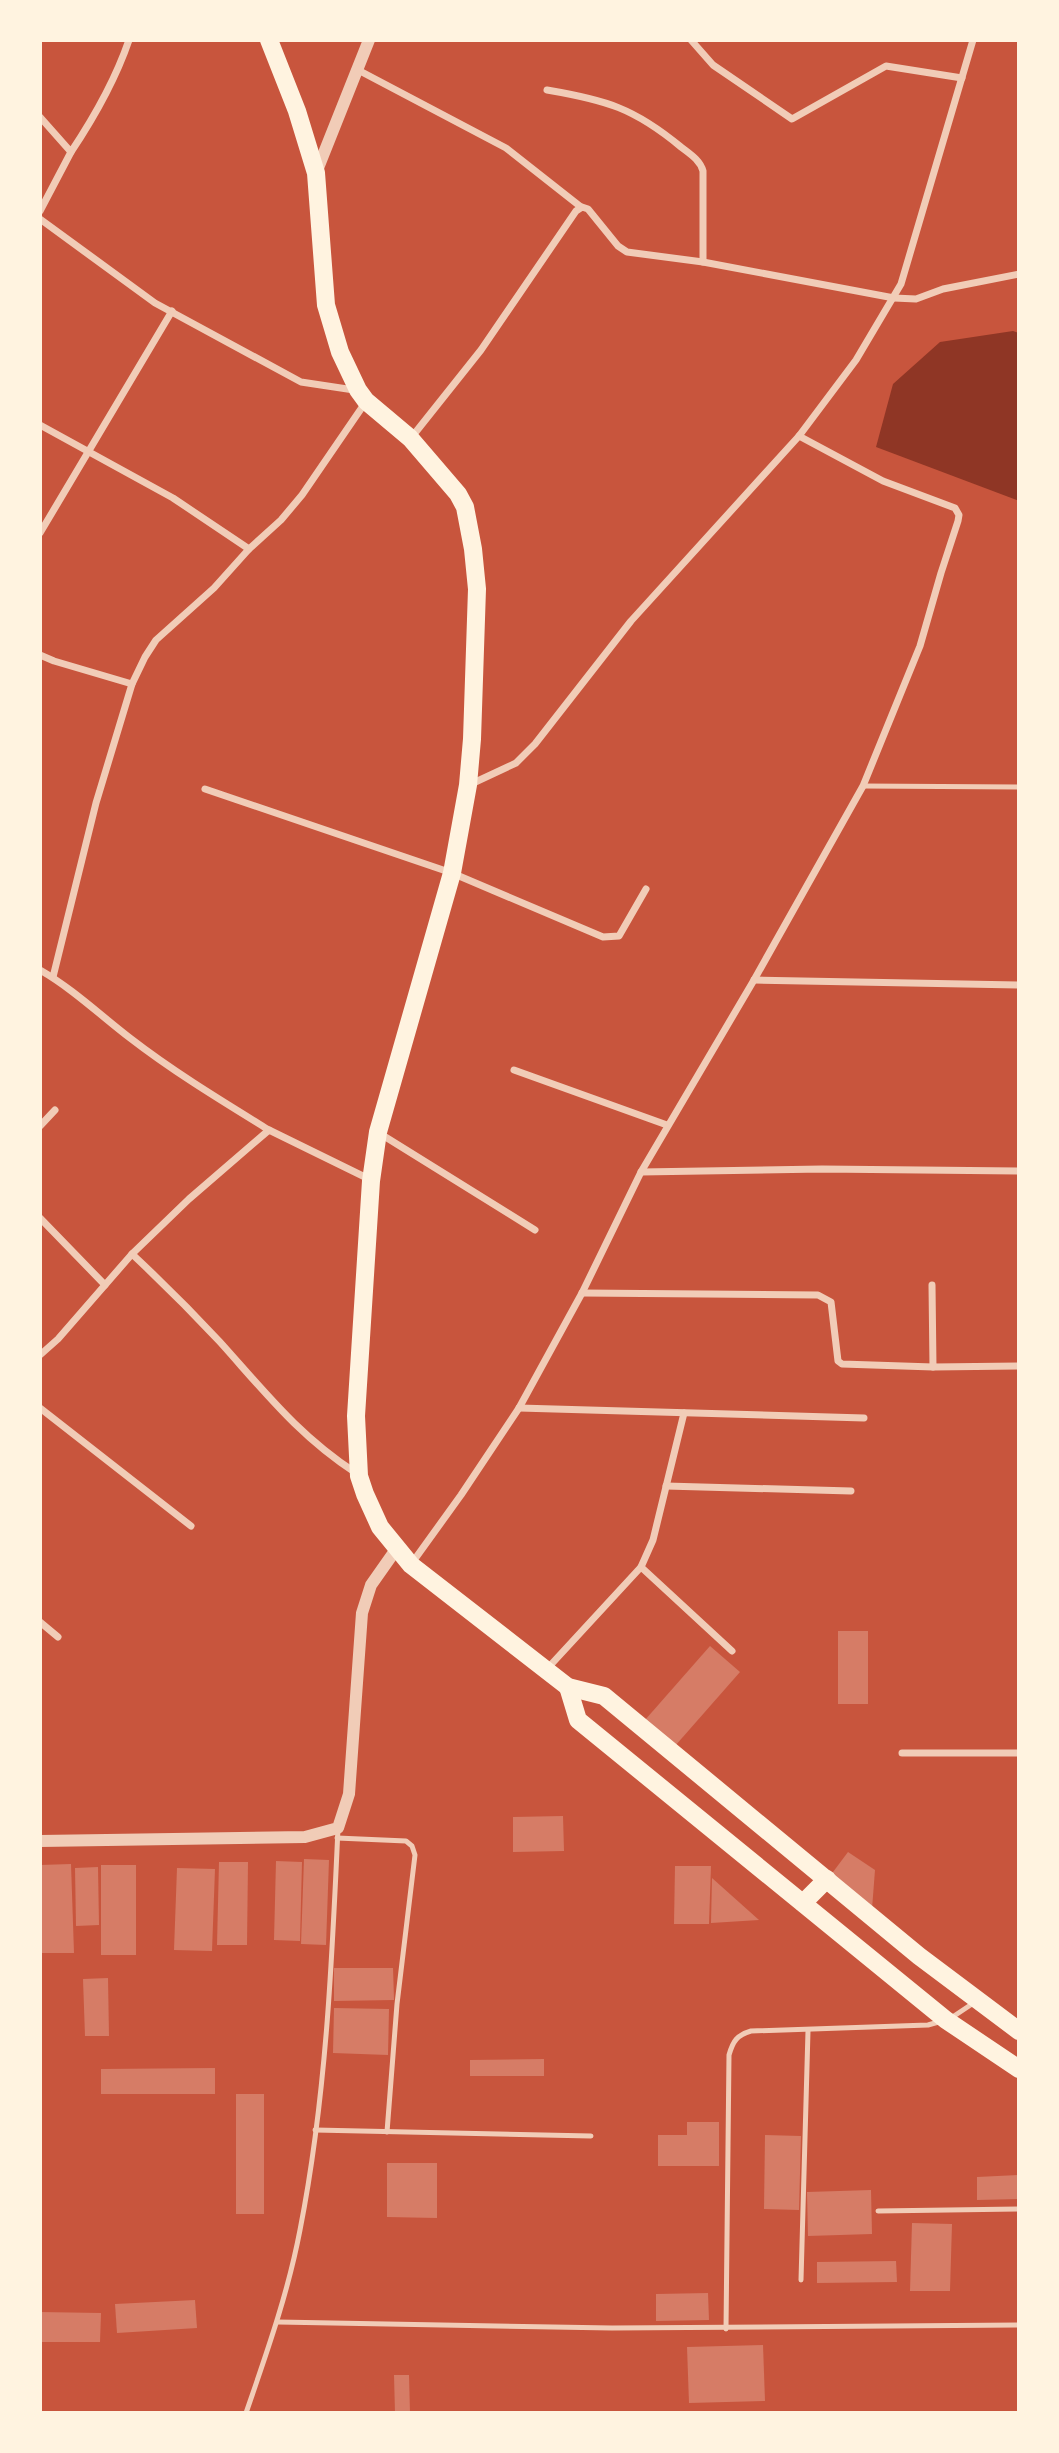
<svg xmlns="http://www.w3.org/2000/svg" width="1059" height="2453" viewBox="0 0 1059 2453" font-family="Spectral,serif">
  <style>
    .water { fill: #8f3625 }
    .building { fill: #d67c66 }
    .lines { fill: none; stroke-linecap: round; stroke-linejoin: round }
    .service { stroke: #f1ccb7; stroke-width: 5 }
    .minor { stroke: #f1ccb7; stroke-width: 7 }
    .tertiary { stroke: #f1ccb7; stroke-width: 12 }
    .primary { stroke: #fff3e0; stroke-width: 18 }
  </style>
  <rect width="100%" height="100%" fill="#c8553d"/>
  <!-- water -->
  <path class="water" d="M1013,331L1019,333V501L876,447L893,384L940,342Z"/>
  <!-- building -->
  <g class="building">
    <rect x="838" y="1631" width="30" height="73"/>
    <path d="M710,1646L740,1672L675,1746L645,1720Z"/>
    <path d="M563,1816L564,1851L513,1852V1817Z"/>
    <path d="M848,1852L875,1870L872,1909L830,1876Z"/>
    <path d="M304,1859L329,1860L326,1945L301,1944Z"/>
    <path d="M276,1861L302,1862L300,1941L274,1940Z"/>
    <path d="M219,1862H248L247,1945H217Z"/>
    <path d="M71,1864L74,1953H40V1865Z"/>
    <rect x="101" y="1865" width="35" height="90"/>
    <path d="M675,1866H711L709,1924H674Z"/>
    <path d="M98,1867L99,1925L76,1926L75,1868Z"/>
    <path d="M177,1868L215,1869L212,1951L174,1950Z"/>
    <path d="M712,1878L759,1920L711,1923Z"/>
    <path d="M334,1968H393L394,2000L334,2001Z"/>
    <path d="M108,1978L109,2036H85L83,1979Z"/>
    <path d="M334,2008L389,2009L388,2055L333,2053Z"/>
    <path d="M544,2059V2076H470V2060Z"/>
    <path d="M215,2068V2094H101V2069Z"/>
    <rect x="236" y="2094" width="28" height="120"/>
    <path d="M687,2122H719V2166H658V2135H687Z"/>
    <path d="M765,2135L801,2136L799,2210L764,2209Z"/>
    <path d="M387,2163H437V2218L387,2217Z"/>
    <path d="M1019,2175V2199L977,2200V2177Z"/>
    <path d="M871,2190L872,2234L808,2236L807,2192Z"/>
    <path d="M912,2223L952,2224L950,2291H910Z"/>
    <path d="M896,2261L897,2282L817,2283V2262Z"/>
    <path d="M708,2293L709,2320L656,2321V2294Z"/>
    <path d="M195,2300L197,2328L117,2333L115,2304Z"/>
    <path d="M40,2312L101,2313L100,2342H40Z"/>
    <path d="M763,2345L765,2401L689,2403L687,2347Z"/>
    <path d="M394,2375H409L410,2413H395Z"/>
  </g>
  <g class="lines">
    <!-- service -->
    <g class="service">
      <path d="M863,786L1019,787"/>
      <path d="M337,1838L406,1841L412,1846L415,1855L397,2004L387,2132"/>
      <path d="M951,2018L975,2002"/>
      <path d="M315,2130L591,2136"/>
      <path d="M878,2211L1019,2209"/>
      <path d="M801,2280L808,2031"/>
      <path d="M278,2322L612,2328L1019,2325"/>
      <path d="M726,2329L729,2055C733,2041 737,2035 751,2031L928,2025L942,2021"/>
      <path d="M246,2413C267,2352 288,2293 300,2230C326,2098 332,1962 338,1828"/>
    </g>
    <!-- minor -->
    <g class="minor">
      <path d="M691,40L713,65L792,119L886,66L962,78"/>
      <path d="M358,70L506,148L581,207"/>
      <path d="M547,90C606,100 634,108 681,147C690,154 700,160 703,171V262"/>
      <path d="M40,117L71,152C95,116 115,81 129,40"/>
      <path d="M40,211L71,152"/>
      <path d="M40,219L155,303L301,382L354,390"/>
      <path d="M40,425L173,498L249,549"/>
      <path d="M411,438L481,350L576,211L582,207L588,209L618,246L627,252L703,262L894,298L916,299L943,289L1019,274"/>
      <path d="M40,533L172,311"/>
      <path d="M40,655L54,661L132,684"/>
      <path d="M469,785L516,763L535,744L631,621L799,436L856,360L901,284L973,40"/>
      <path d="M205,789L452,873L603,937L619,936L646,889"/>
      <path d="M40,970C73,989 100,1015 130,1038C174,1072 222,1101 269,1130"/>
      <path d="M53,977L96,803L132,684L145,657L156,640L214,588L249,549L281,520L302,495L365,403"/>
      <path d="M754,980L1019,985"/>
      <path d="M514,1070L667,1125"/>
      <path d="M40,1126L55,1110"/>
      <path d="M379,1133L535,1230"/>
      <path d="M641,1172L822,1169L1019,1171"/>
      <path d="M40,1218L105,1285"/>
      <path d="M932,1285L933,1367L1019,1366"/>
      <path d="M582,1293L818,1295L831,1302L838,1361L842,1364L933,1367"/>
      <path d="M40,1355L58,1339L132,1254"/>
      <path d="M40,1408L191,1526"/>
      <path d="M519,1408L864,1418"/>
      <path d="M356,1473C299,1436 265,1392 220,1342C192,1312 163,1283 132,1254L189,1199L269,1130L369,1179"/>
      <path d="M666,1486L851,1491"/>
      <path d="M412,1563L461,1495L519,1408L582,1293L641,1172L754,980L863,786L920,646L941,573L958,521L959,515L955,508L883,481L799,436"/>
      <path d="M641,1567L732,1651"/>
      <path d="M40,1622L58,1637"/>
      <path d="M546,1670L641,1567L653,1540L684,1413"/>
      <path d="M902,1753H1019"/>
    </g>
    <!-- tertiary -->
    <g class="tertiary">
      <path d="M316,173L369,40"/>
      <path d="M40,1841L305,1837L338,1828L349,1794L362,1613L371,1585L397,1548"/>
    </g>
    <!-- primary -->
    <g class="primary">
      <path d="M269,40L297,111L316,173L326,305L340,352L358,390L366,401L410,438L458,494L465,507L473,549L477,589L472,739L468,785L452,873L378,1132L371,1181L356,1416L359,1476L365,1494L380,1527L411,1565L568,1687L604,1696L919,1956L1019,2031"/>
      <path d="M568,1687L578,1720L946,2020L1019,2069"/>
      <path d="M803,1903L827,1879"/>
    </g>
  </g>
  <!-- border -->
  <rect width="1059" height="2453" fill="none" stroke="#fff3e0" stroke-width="84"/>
</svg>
